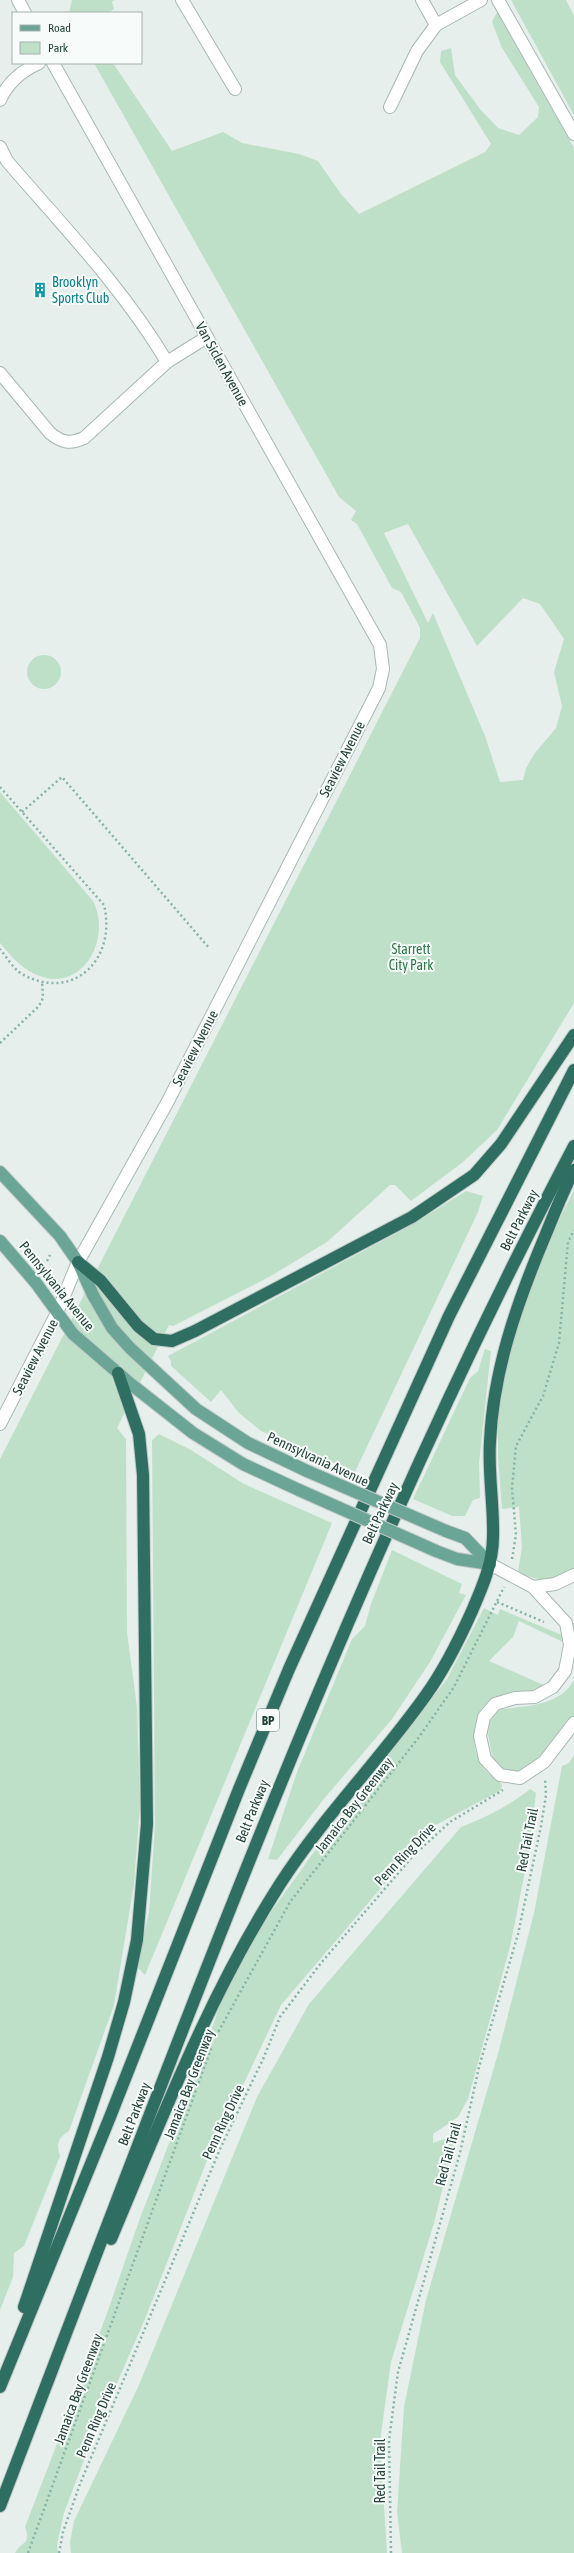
<svg xmlns="http://www.w3.org/2000/svg" width="574" height="2553" viewBox="0 0 574 2553" font-family="'Asap Condensed',sans-serif">
  <style>
    .green { fill: #bfe0c8; fill-rule: evenodd }
    .lines { fill: none; stroke-linecap: round; stroke-linejoin: round }
    .minor-casing { stroke: #a8b8b2; stroke-width: 14 }
    .major-casing { stroke: #c2cac8; stroke-width: 14 }
    .highway-casing { stroke: #c2cac8; stroke-width: 14 }
    .path { stroke: #86b3a5; stroke-width: 2.5; stroke-dasharray: 2 3; stroke-linecap: butt }
    .minor { stroke: #fff; stroke-width: 12 }
    .major { stroke: #6aa596; stroke-width: 12 }
    .highway { stroke: #2f6f62; stroke-width: 12 }
    .major-bridge-casing { stroke: #c2cac8; stroke-width: 14; stroke-linecap: butt }
    .major-bridge { stroke: #6aa596; stroke-width: 12 }
    .labels { text-anchor: middle; stroke-width: 4; stroke-linejoin: round; paint-order: stroke }
    .shield { fill: #f7fbf9; stroke: #637a73; stroke-width: 1 }
    .shield-label { font-size: 13px; font-weight: bold; fill: #24423a }
    .culture-label { font-size: 14px; fill: #0d838f; stroke: #f7fbf9; text-anchor: start }
    .street-label { font-size: 14px; fill: #24423a; stroke: #f7fbf9 }
    .park-label { font-size: 14px; fill: #2d7a4b; stroke: #f7fbf9 }
  </style>
  <rect width="100%" height="100%" fill="#e6efeb"/>
  <!-- green -->
  <g class="green">
    <path d="M72,0H114L112,2L114,9L108,13H69Z"/>
    <path d="M511,0H566L574,16V115Z"/>
    <path d="M497,12L574,148V1003L497,1130L463,1162L411,1201L395,1185H390L327,1242L271,1276L173,1326L169,1325L117,1428L126,1439L127,1632L137,1707L140,1805L134,1884L114,2005L69,2131C58,2138 56,2143 60,2156L24,2246L14,2253L13,2277L0,2310V1459L420,638V628L401,592L392,588L357,524L351,520L356,511L339,497L94,63H113L172,151L223,132L242,143L299,154L318,161L341,194L359,214L485,152L491,144L440,62L441,51L451,48L455,75L480,109L498,128L519,135L538,117L539,107L502,48L492,22ZM408,524L477,646L523,598L540,604L564,639L554,672L562,706L556,728L535,753L526,768L523,780L500,782L485,736L433,613L428,623L384,533Z"/>
    <circle cx="44" cy="672" r="17"/>
    <path d="M0,792L93,901C112,937 84,992 40,976C22,970 12,957 0,943Z"/>
    <path d="M574,1190V1568C554,1583 540,1582 518,1572L522,1547L519,1507L502,1509L498,1458V1399L519,1322L547,1245Z"/>
    <path d="M466,1191L483,1196L478,1212L355,1472L261,1431L239,1413L221,1390L211,1402L171,1366V1361L168,1356L408,1227Z"/>
    <path d="M485,1349L491,1351L479,1463L480,1498L473,1500L465,1516H452L413,1499L470,1378L478,1371Z"/>
    <path d="M159,1434L191,1450L244,1484L332,1523L145,1975L137,1967L149,1912L155,1825L152,1440Z"/>
    <path d="M392,1550L462,1584L459,1593L466,1595L430,1662L392,1719L323,1800L277,1860L268,1859L297,1772L352,1639L365,1626L371,1604Z"/>
    <path d="M484,1608L498,1615L500,1609L564,1636L563,1642L519,1621L513,1637L489,1661L546,1686L479,1715C473,1737 471,1755 488,1773C492,1777 498,1780 502,1785L501,1790L434,1826L281,2005L206,2163L145,2319L89,2447L64,2513L57,2545L58,2553H15C21,2541 32,2545 25,2527L106,2316L140,2218L203,2056L225,1989L261,1926L323,1839L447,1679Z"/>
    <path d="M574,1680V1718L543,1758L526,1772L505,1770L493,1760L488,1735L490,1721L498,1710C525,1705 558,1708 574,1680Z"/>
    <path d="M574,1755V2553H402L397,2512L404,2407L426,2300L499,2050L534,1913L562,1766L569,1763Z"/>
    <path d="M530,1789L536,1793L528,1856L510,1947L468,2099L458,2117L433,2134V2143L456,2135L434,2223L391,2362L380,2441L387,2553H71L70,2542L74,2521L139,2385L257,2097L309,2004L461,1827C486,1817 509,1806 530,1789Z"/>
  </g>
  <g class="lines">
    <!-- minor casing -->
    <g class="minor-casing">
      <g id="minor">
        <path d="M18,0L25,13"/>
        <path d="M182,0L235,89"/>
        <path d="M422,0L436,25"/>
        <path d="M498,0L574,134"/>
        <path d="M0,100C8,82 21,71 39,63"/>
        <path d="M390,107L417,51L436,25L481,0"/>
        <path d="M0,147L7,161C63,226 123,288 167,362"/>
        <path d="M0,373L50,433C62,443 70,444 84,438L167,362L207,337"/>
        <path d="M0,1424L57,1313L78,1262L167,1103L379,688L383,669L380,645L53,63"/>
        <path d="M490,1564L533,1587L566,1623L570,1645L565,1671L553,1687L535,1697L515,1698L495,1704L484,1717L480,1736L485,1759L500,1775L520,1778L544,1762L574,1723"/>
        <path d="M533,1587L555,1584L574,1575"/>
      </g>
    </g>
    <!-- major casing -->
    <g class="major-casing">
      <g id="major">
        <path d="M0,1172L60,1236L78,1262L93,1295L112,1328L130,1348L196,1409L248,1443L307,1471"/>
        <path d="M0,1241L36,1283L73,1334L132,1385L193,1433L243,1464L299,1490"/>
        <path d="M446,1531L465,1538L490,1564"/>
        <path d="M436,1551L457,1559L490,1564"/>
      </g>
    </g>
    <!-- highway casing -->
    <g class="highway-casing">
      <g id="highway">
        <path d="M78,1262L101,1281L138,1326L154,1339L172,1341L195,1331L412,1217L474,1175L501,1144L574,1035"/>
        <path d="M111,2239C162,2118 209,1995 280,1884C323,1817 380,1760 426,1695C444,1670 459,1640 472,1611C482,1588 493,1563 493,1537C494,1506 488,1474 490,1442C493,1372 516,1306 543,1241C553,1217 562,1193 574,1170"/>
        <path d="M24,2307L108,2057L124,2002L137,1940L147,1824L143,1475L139,1434L118,1373"/>
        <path d="M0,2387L110,2117L239,1789L289,1669L449,1316L574,1070"/>
        <path d="M0,2506C177,2046 344,1582 574,1146"/>
      </g>
    </g>
    <!-- path -->
    <g class="path">
      <path d="M0,787L104,905C117,958 74,1003 22,974C14,970 6,956 0,949"/>
      <path d="M22,812L62,777L210,949"/>
      <path d="M0,1043L39,1006L43,998L42,981"/>
      <path d="M47,1261L50,1255"/>
      <path d="M512,1559L516,1535L512,1488L516,1446L543,1396L559,1343L568,1242L574,1230"/>
      <path d="M497,1602L544,1622"/>
      <path d="M216,2036L290,1902L419,1737L454,1687L504,1587"/>
      <path d="M28,2553L212,2046"/>
      <path d="M59,2553L63,2532L80,2484L220,2149L264,2057L280,2017L321,1963L413,1856L450,1822L503,1790"/>
      <path d="M391,2553L389,2440L398,2372L460,2153L479,2067L518,1934L541,1826L546,1795L545,1779"/>
    </g>
    <!-- minor -->
    <use href="#minor" class="minor"/>
    <!-- major -->
    <use href="#major" class="major"/>
    <!-- highway -->
    <use href="#highway" class="highway"/>
    <!-- major-bridge casing -->
    <g class="major-bridge-casing">
      <g id="major-bridge">
        <path d="M307,1471L446,1531"/>
        <path d="M299,1490L436,1551"/>
      </g>
    </g>
    <!-- major-bridge -->
    <use href="#major-bridge" class="major-bridge"/>
  </g>
  <!-- icons -->
  <defs>
    <g id="building-bare" transform="scale(1.2)"><path d="M-4-6H4V6H1V3H-1V6H-4ZM-2.5-4.3h1.7v1.8h-1.7ZM.8-4.3h1.7v1.8H.8ZM-2.5-1h1.7V.8h-1.7ZM.8-1h1.7V.8H.8Z" fill="#0f9aa8" stroke="#f7fbf9" stroke-width="2.5" paint-order="stroke"/></g>
  </defs>
  <g fill-rule="evenodd">
    <use href="#building-bare" x="40" y="290"/>
  </g>
  <g class="labels">
    <!-- shield labels -->
    <rect class="shield" x="257" y="1709" width="22" height="22" rx="3"/>
    <g class="shield-label">
      <text x="268" y="1725">BP</text>
    </g>
    <!-- culture labels -->
    <g class="culture-label">
      <text x="52" y="287">Brooklyn<tspan x="52" dy="16">Sports Club</tspan></text>
    </g>
    <!-- street labels -->
    <g class="street-label">
      <text transform="translate(222 364) rotate(61)" y="5">Van Siclen Avenue</text>
      <text transform="translate(342 759) rotate(-63)" y="5">Seaview Avenue</text>
      <text transform="translate(195 1048) rotate(-63)" y="5">Seaview Avenue</text>
      <text transform="translate(519 1220) rotate(-63)" y="5">Belt Parkway</text>
      <text transform="translate(57 1286) rotate(51)" y="5">Pennsylvania Avenue</text>
      <text transform="translate(35 1357) rotate(-63)" y="5">Seaview Avenue</text>
      <text transform="translate(318 1459) rotate(25)" y="5">Pennsylvania Avenue</text>
      <text transform="translate(380 1513) rotate(-65)" y="5">Belt Parkway</text>
      <text transform="translate(354 1805) rotate(-52)" y="5">Jamaica Bay Greenway</text>
      <text transform="translate(252 1811) rotate(-68)" y="5">Belt Parkway</text>
      <text transform="translate(527 1840) rotate(-79)" y="5">Red Tail Trail</text>
      <text transform="translate(405 1854) rotate(-46)" y="5">Penn Ring Drive</text>
      <text transform="translate(189 2084) rotate(-69)" y="5">Jamaica Bay Greenway</text>
      <text transform="translate(134 2114) rotate(-69)" y="5">Belt Parkway</text>
      <text transform="translate(223 2122) rotate(-65)" y="5">Penn Ring Drive</text>
      <text transform="translate(448 2154) rotate(-75)" y="5">Red Tail Trail</text>
      <text transform="translate(78 2389) rotate(-70)" y="5">Jamaica Bay Greenway</text>
      <text transform="translate(96 2420) rotate(-67)" y="5">Penn Ring Drive</text>
      <text transform="translate(380 2471) rotate(-90)" y="5">Red Tail Trail</text>
    </g>
    <!-- park labels -->
    <g class="park-label">
      <text x="411" y="954">Starrett<tspan x="411" dy="16">City Park</tspan></text>
    </g>
  </g>
  <!-- legend -->
  <rect x="12" y="12" width="130" height="52" fill="#f7fbf9" stroke="#a3b1ad"/>
  <rect x="20" y="25" width="20" height="6" fill="#6aa596" stroke="#a3b1ad"/>
  <text x="48" y="32" font-size="12" fill="#24423a">Road</text>
  <rect x="20" y="42" width="20" height="12" fill="#bfe0c8" stroke="#a3b1ad"/>
  <text x="48" y="52" font-size="12" fill="#24423a">Park</text>
</svg>
